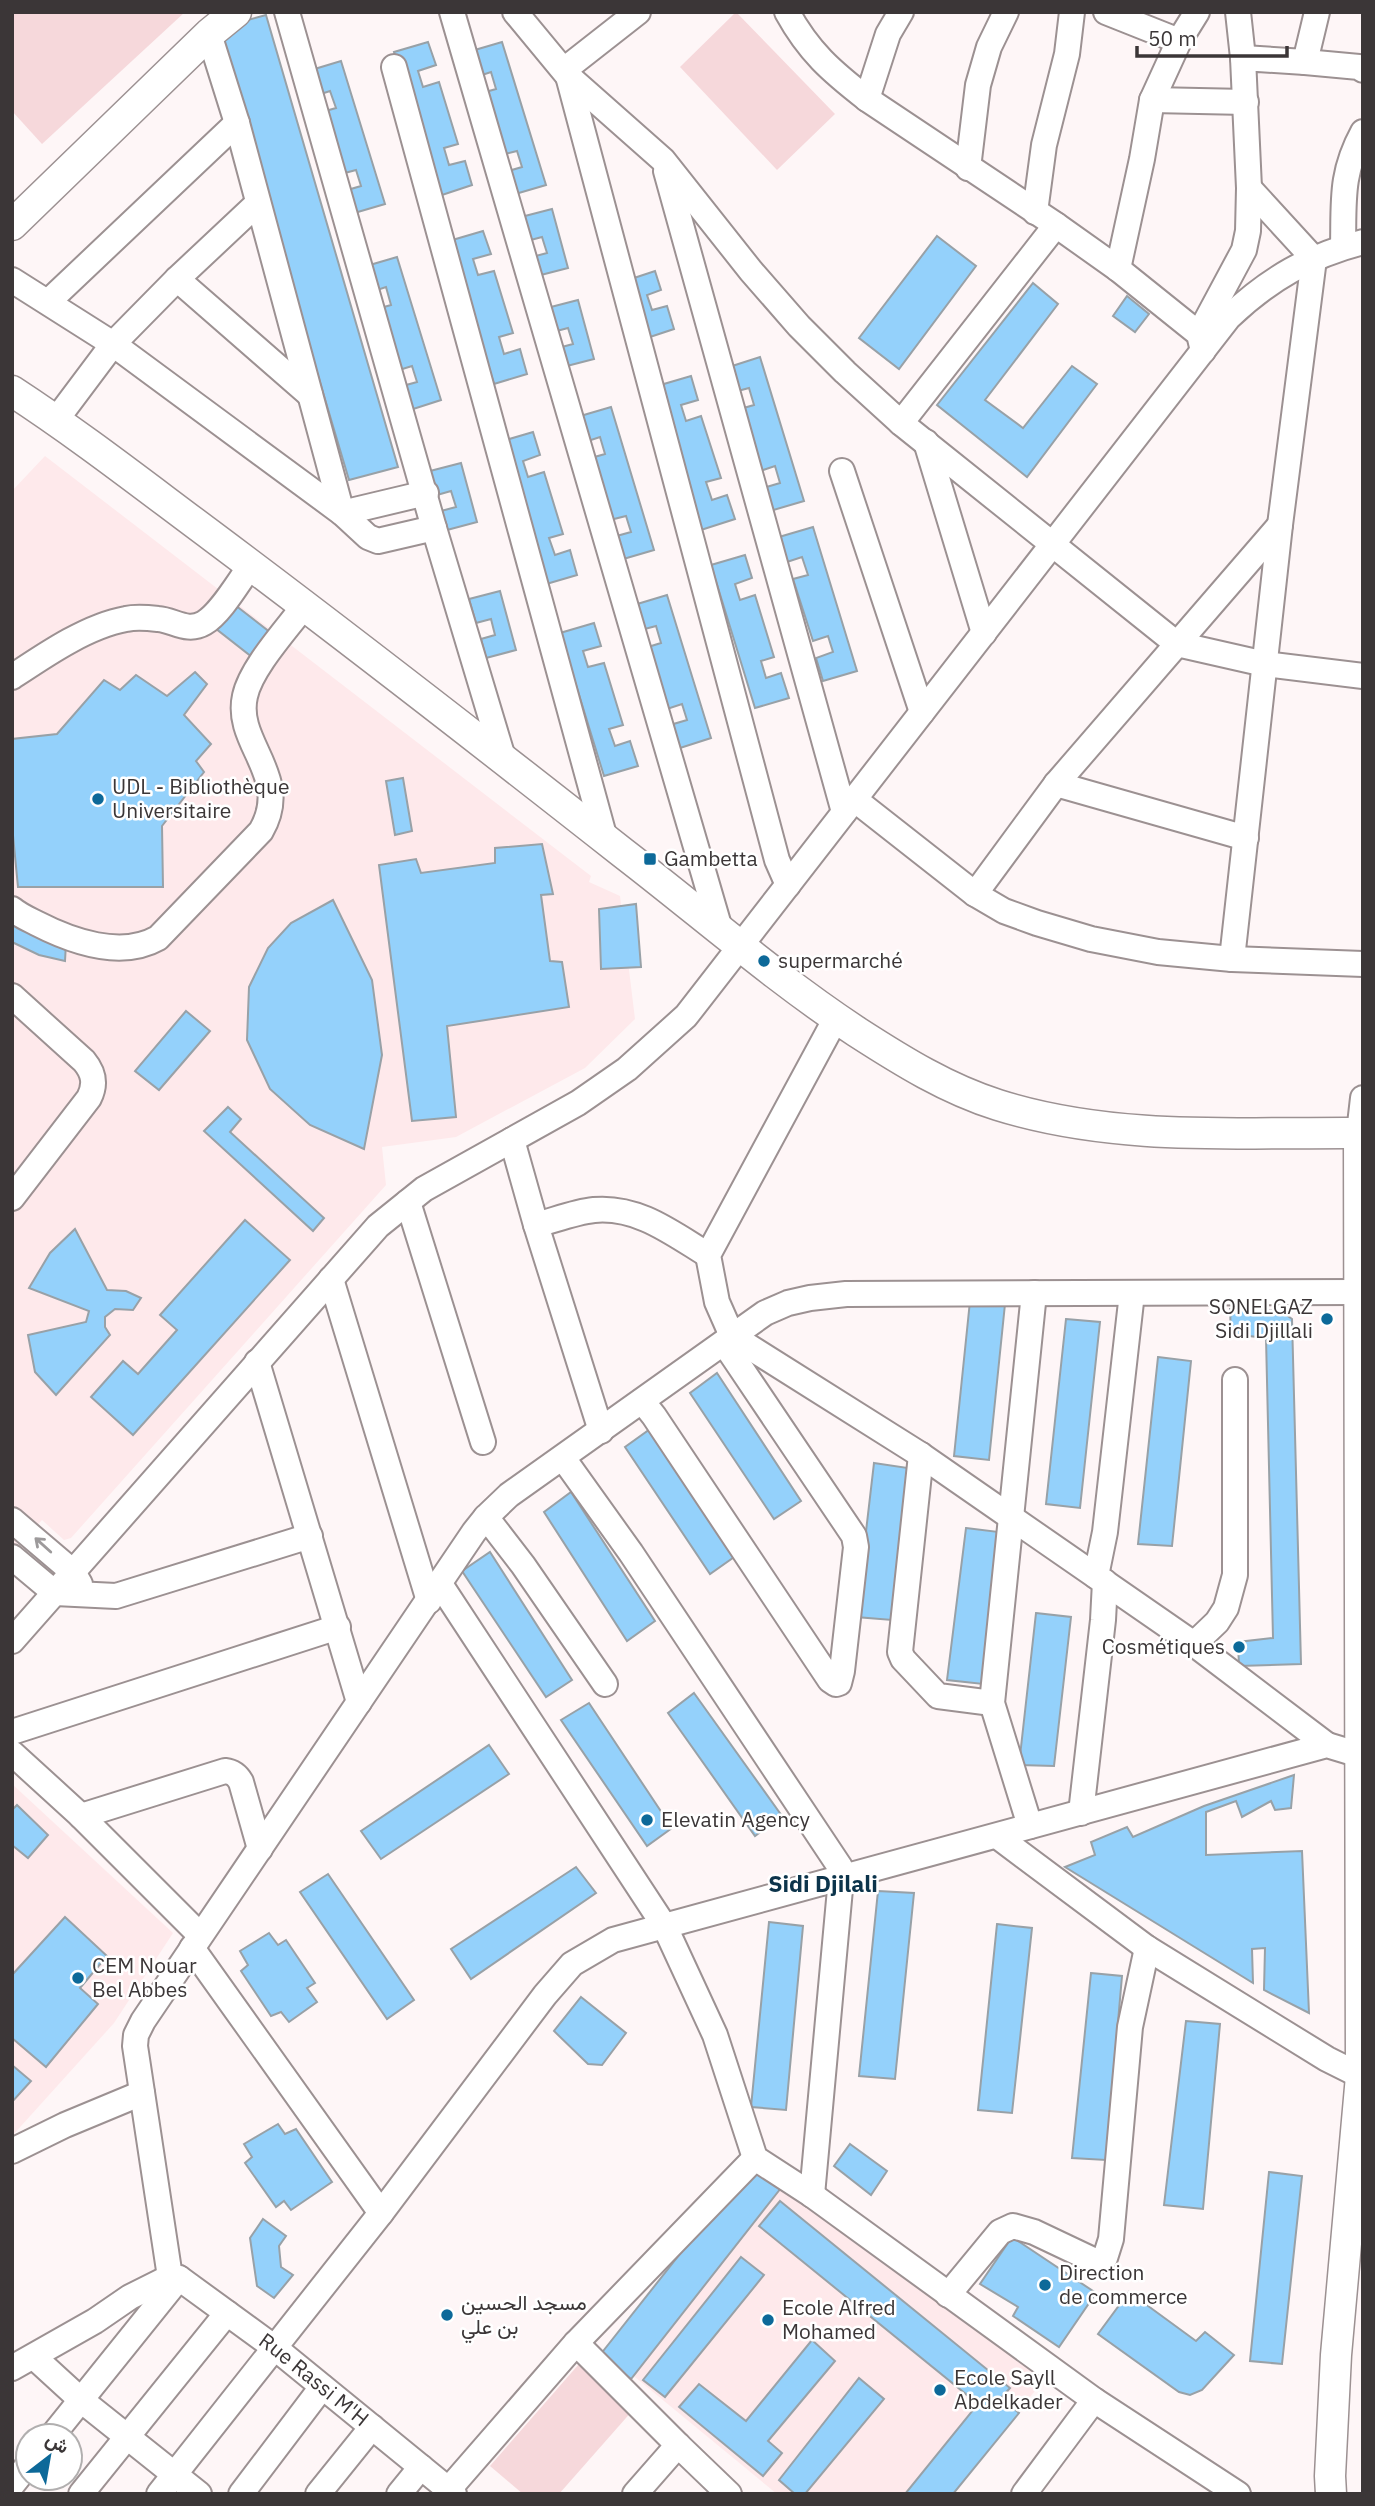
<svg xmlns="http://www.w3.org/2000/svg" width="1375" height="2506" viewBox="0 0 1375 2506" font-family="'IBM Plex Sans',Vazirmatn,sans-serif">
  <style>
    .built { fill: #fee9eb }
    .park { fill: #f6d8db }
    .building { fill: #94d1fb; stroke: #98a1a7; stroke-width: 2 }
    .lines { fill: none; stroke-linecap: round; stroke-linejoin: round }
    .minor-casing { stroke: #9c9192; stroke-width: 28 }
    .major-casing { stroke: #9c9192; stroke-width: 33 }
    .minor { stroke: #fff; stroke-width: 24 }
    .major { stroke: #fff; stroke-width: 30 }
    .oneway { stroke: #9d9a9b }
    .poi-dot { fill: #0d6999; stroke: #fff; stroke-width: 2.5 }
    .labels { text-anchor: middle; stroke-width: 5; stroke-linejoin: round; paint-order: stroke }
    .poi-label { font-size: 21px; fill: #3b3637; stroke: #fff; text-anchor: start }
    .street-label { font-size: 21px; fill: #3b3637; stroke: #fff }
    .neighbourhood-label { font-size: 23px; font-weight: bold; fill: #0c344b; stroke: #fff }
  </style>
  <rect width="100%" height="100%" fill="#fef6f7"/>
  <!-- built -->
  <g class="built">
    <path d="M45,456L591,876L589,882L620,896L635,1019L585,1068L456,1137L382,1147L386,1185L71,1538L64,1540L42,1520L12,1553V491Z"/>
    <path d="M12,1784L173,1933L114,2023L12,2136Z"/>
    <path d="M761,2166L1051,2372L948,2494H777L607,2354Z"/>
  </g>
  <!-- park -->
  <g class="park">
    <path d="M12,12H185L42,144L12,111Z"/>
    <path d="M736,12L835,114L777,170L680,67Z"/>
    <path d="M579,2364L633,2410L559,2494H523L490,2466Z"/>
  </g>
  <!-- building -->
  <g class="building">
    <path d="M266,15L398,467L349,480L215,29Z"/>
    <path d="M428,42L436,65L418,71L423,87L439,82L458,144L444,148L449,165L465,161L472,185L439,196L394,52Z"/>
    <path d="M502,42L546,185L512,195L505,172L522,167L517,151L501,155L482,93L496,89L491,72L476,77L468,52Z"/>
    <path d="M341,61L385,204L351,214L344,191L361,186L356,170L341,174L322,112L336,108L330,91L315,96L308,71Z"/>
    <path d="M552,209L568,268L537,276L532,257L547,253L542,237L527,241L521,217Z"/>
    <path d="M483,231L491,254L473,259L478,275L494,271L513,333L499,337L504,354L520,349L527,374L494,384L449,241Z"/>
    <path d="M937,236L976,266L899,369L859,338Z"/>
    <path d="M397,257L441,400L407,411L399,387L417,382L412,366L396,371L377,309L391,305L386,287L371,292L363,267Z"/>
    <path d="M655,271L661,290L647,295L652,310L667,306L674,329L644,339L625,281Z"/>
    <path d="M1033,283L1058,304L985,400L1023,428L1072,366L1097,384L1027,477L937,405Z"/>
    <path d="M1127,296L1149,314L1135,332L1113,316Z"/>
    <path d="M578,300L594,359L563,367L558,348L573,344L568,328L553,332L547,308Z"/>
    <path d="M760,357L804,501L770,511L763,488L780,483L775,466L760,471L740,409L754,405L749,388L734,392L726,368Z"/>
    <path d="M691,376L698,400L681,405L686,421L701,416L721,478L706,482L712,500L727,495L735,519L701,530L657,386Z"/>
    <path d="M611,407L654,550L620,560L613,537L631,532L626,516L610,520L591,458L605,454L600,437L585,442L577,417Z"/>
    <path d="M533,432L540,455L523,461L528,477L544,472L563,534L549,538L555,555L570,550L577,575L543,585L499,442Z"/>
    <path d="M461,463L477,522L447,530L441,511L456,507L451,491L437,495L430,471Z"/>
    <path d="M813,527L857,671L823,681L816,658L833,652L828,636L813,641L793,579L808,575L802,557L787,562L779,537Z"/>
    <path d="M745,555L752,578L735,584L740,600L755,595L774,657L761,661L766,678L781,673L789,698L755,708L711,565Z"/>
    <path d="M500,591L516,650L486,658L481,639L495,635L491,619L476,623L469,599Z"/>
    <path d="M667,595L711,738L677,749L670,725L687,720L682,704L667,709L648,647L661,643L656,626L641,630L634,605Z"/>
    <path d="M235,605L271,633L252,657L215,628Z"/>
    <path d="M594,623L601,646L583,651L588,667L604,663L623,725L609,729L615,746L630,741L638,766L604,776L560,633Z"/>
    <path d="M195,672L207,684L184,715L211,744L196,761L204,772L162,826L163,887H18L12,825V739L57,734L104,680L120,690L136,675L167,696Z"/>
    <path d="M403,778L412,831L395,835L386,781Z"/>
    <path d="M542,844L553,894L541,895L550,961L562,962L569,1007L447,1026L456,1117L412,1121L379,865L416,859L421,873L495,863V848Z"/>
    <path d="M333,900L372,980L382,1055L364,1149L310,1125L270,1089L247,1040L249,987L268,948L291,923Z"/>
    <path d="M636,904L641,967L601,969L599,909Z"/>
    <path d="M12,923L66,943L65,961L39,955L12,942Z"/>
    <path d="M186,1011L210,1031L159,1090L135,1071Z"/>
    <path d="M228,1107L241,1119L230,1132L324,1218L313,1231L204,1131Z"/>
    <path d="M245,1220L290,1260L133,1435L91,1397L123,1361L138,1374L177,1330L160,1315Z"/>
    <path d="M75,1229L107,1290L126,1291L141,1298L133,1310L115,1309L105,1317V1327L110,1335L56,1395L35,1372L28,1335L86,1322L89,1311L29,1288L50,1253Z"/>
    <path d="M970,1301L1005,1304L989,1460L954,1456Z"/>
    <path d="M1230,1309L1281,1311L1292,1319L1301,1664L1239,1666L1238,1642L1273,1638L1266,1338L1231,1334Z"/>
    <path d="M1066,1319L1100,1322L1080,1508L1046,1504Z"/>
    <path d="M1158,1357L1191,1361L1172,1546L1138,1544Z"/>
    <path d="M717,1373L801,1501L774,1519L690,1393Z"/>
    <path d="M653,1427L737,1555L710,1574L625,1447Z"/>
    <path d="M874,1463L908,1468L892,1620L856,1617Z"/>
    <path d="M571,1492L655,1621L627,1641L544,1512Z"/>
    <path d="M966,1528L999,1532L983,1684L947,1680Z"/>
    <path d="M490,1552L572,1680L546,1697L462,1571Z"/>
    <path d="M1036,1613L1071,1617L1054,1766L1019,1765Z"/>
    <path d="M694,1693L782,1816L755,1836L668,1713Z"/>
    <path d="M589,1703L672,1828L647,1846L561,1720Z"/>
    <path d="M489,1745L509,1774L381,1859L361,1831Z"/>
    <path d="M1294,1775L1291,1808L1275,1810L1271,1801L1242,1817L1236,1801L1206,1812V1855L1302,1851L1309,2013L1264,1990L1265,1948L1252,1949L1253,1983L1065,1867L1095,1855L1091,1842L1127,1827L1133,1837L1204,1806Z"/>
    <path d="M17,1805L48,1835L28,1858L12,1845V1810Z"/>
    <path d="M576,1867L596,1893L471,1979L451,1949Z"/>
    <path d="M328,1874L414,2000L387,2019L300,1892Z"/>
    <path d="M878,1891L914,1893L895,2079L859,2076Z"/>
    <path d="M65,1917L107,1956L80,1988L98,2004L46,2067L12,2038V1975Z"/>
    <path d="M769,1922L803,1926L786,2110L751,2107Z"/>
    <path d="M997,1924L1032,1928L1012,2113L978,2110Z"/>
    <path d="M269,1933L278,1945L286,1940L315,1983L307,1988L317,2002L289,2022L281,2012L271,2016L241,1971L248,1965L240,1951Z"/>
    <path d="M1091,1973L1122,1976L1106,2160L1072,2158Z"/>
    <path d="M581,1997L626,2033L602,2065L588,2064L554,2031Z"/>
    <path d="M1186,2021L1220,2024L1203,2209L1164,2205Z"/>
    <path d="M12,2065L31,2081L12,2102Z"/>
    <path d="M278,2124L285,2134L296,2129L332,2182L291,2210L284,2201L276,2207L245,2163L252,2157L244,2144Z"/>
    <path d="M850,2144L887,2171L871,2195L834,2166Z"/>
    <path d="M751,2164L781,2188L631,2379L600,2355Z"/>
    <path d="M1269,2172L1302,2176L1282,2364L1250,2361Z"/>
    <path d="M780,2201L1010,2388L1001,2398L1019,2413L953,2494H905L978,2404L759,2226Z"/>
    <path d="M263,2219L286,2236L279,2246L281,2267L293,2275L274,2298L257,2286L250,2238Z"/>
    <path d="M1012,2237L1096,2293L1059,2347L1013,2316L1018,2307L980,2284Z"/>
    <path d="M741,2257L764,2275L665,2397L643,2380Z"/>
    <path d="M1129,2292L1196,2341L1205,2332L1234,2355L1202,2390L1190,2395L1179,2392L1098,2334Z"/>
    <path d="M812,2340L835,2361L768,2441L782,2453L763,2476L679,2407L699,2384L746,2421Z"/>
    <path d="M859,2378L884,2399L805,2494H795L779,2480Z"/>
  </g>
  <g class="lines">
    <!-- minor casing -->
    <g class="minor-casing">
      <g id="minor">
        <path d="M287,12L434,528L504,761"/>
        <path d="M452,12L720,929"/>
        <path d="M515,12L568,76L663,160L751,271L799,326L845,372L901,423L1177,644L1265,664L1363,676"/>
        <path d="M787,12C809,52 831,71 867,99L1056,225L1118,269L1199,334L1203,351"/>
        <path d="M1106,12L1179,41L1152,100L1142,159L1118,269"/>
        <path d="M1238,12L1243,58"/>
        <path d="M209,34L237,123L342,513L368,537L378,541L434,528"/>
        <path d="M1179,41L1197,12"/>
        <path d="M1305,62L1359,67L1363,70"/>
        <path d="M394,67L605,839"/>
        <path d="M564,70L638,12"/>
        <path d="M568,76L777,860L788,885"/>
        <path d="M867,99L888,34L901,12"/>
        <path d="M1152,100L1246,102"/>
        <path d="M968,168L978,85L989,47L1006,12"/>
        <path d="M666,171L844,812"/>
        <path d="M1035,212L1044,145L1067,54L1072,12"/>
        <path d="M1343,247C1344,202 1340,174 1363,132"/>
        <path d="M177,279L310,395"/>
        <path d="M12,280L113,344L342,513L426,493"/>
        <path d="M48,302L237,123"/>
        <path d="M1199,334L1244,250L1248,231L1249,188L1243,58L1305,62L1317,12"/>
        <path d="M56,420L113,344L177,279L258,203"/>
        <path d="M901,423L1056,225"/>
        <path d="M926,442L984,633"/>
        <path d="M842,471L922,712"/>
        <path d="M12,677C45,655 87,626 126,619C135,617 149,618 158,619C174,620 187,633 204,623C221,613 239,581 251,565"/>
        <path d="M1056,784L1246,838"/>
        <path d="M854,799L975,894L1004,911L1037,923L1091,939L1158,952L1232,959L1363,964"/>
        <path d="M975,894L1056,784L1280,525"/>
        <path d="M12,909C19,915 28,919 36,923C71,941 121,959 158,938L261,831C293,776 234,744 245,696C251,668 286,630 304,606"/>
        <path d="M1232,959L1280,525L1314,259L1249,188"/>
        <path d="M12,996L84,1061C94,1073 96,1084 89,1098L12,1198"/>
        <path d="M836,1018L708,1255L717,1302L732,1336L921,1455L1009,1516L1194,1644L1327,1745"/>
        <path d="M1359,1133L1363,1098"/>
        <path d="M512,1140L536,1225"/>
        <path d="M408,1202L483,1442"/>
        <path d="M331,1279L429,1601"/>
        <path d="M257,1362L359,1702"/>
        <path d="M642,1401L654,1416L830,1680L836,1684L839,1683L842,1671L856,1547L854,1536L724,1343"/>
        <path d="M601,1431L536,1225C555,1220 575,1212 594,1210C638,1206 672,1233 708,1255"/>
        <path d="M921,1455L900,1652L903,1659L938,1696L992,1703"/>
        <path d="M563,1458L631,1553L840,1867L841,1878L812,2195"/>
        <path d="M486,1517L523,1565L605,1684"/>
        <path d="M12,1520L73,1572L80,1584"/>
        <path d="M12,1557L55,1593L116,1596L310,1536"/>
        <path d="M1096,1576L1105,1532L1132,1293"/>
        <path d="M440,1584L665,1927L715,2035L755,2158L812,2195L1094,2400L1238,2494"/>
        <path d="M12,1641L378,1226L424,1189L578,1103L627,1069L686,1016L1229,317C1269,279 1309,256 1363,242"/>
        <path d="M1194,1644L1217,1622L1226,1608L1235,1575V1380"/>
        <path d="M12,1732L338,1627"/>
        <path d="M12,1753L81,1816L200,1935"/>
        <path d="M1081,1813L1103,1620L1105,1582"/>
        <path d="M81,1816L225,1771C233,1772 237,1775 241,1782L260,1849"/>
        <path d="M1030,1826L992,1703L1034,1293"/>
        <path d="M997,1836L1147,1948L1327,2059L1361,2076"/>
        <path d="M192,1948L381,2213"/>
        <path d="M12,2151L65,2125L142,2093"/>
        <path d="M170,2277L135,2046L136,2035L143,2021L474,1532L486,1517L509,1495L765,1313L788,1303L810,1298L846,1294L1360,1292"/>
        <path id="s1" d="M170,2277L179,2278L275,2348L454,2494"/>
        <path d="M948,2295L1000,2232L1013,2226L1034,2232L1093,2260L1099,2261L1105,2258L1111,2239L1130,2027L1147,1948"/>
        <path d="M576,2343L678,2445"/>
        <path d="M34,2357L81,2400L199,2494"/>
        <path d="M12,2368L95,2321L130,2297L170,2277"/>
        <path d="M52,2436L179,2278"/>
        <path d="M12,2485L28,2465"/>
        <path d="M449,2489L576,2343L755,2158"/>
        <path d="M81,2494L227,2313"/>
        <path d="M159,2494L381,2213L545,1995L572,1964L613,1940L1327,1745L1360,1755"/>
        <path d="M241,2494L322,2387"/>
        <path d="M318,2494L372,2427"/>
        <path d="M399,2494L421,2467"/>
        <path d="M635,2494L678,2445L729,2494"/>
        <path d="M1024,2494L1094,2400"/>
      </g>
    </g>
    <!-- major casing -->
    <g class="major-casing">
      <g id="major">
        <path d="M12,225L209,34L236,12"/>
        <path d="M12,391C81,436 146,487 212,536C351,640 487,746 623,853C701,913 775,978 857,1032C902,1061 947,1089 998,1105C1116,1142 1242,1132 1363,1133"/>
        <path d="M1331,2494L1330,2476L1336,2355L1361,2076L1359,1133"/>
      </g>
    </g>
    <!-- minor -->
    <use href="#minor" class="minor"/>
    <!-- major -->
    <use href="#major" class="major"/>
  </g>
  <!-- one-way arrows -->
  <defs><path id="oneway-shaft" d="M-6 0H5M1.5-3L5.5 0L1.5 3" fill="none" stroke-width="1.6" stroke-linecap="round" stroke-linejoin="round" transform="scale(1.75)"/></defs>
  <use class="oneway" href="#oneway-shaft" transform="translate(43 1545) rotate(-138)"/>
  <!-- markers -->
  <g class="poi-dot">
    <circle cx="98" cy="799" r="7"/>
    <rect x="643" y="852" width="14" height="14" rx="3.5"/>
    <circle cx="764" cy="961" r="7"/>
    <circle cx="1327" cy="1319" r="7"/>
    <circle cx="1239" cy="1647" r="7"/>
    <circle cx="647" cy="1820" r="7"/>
    <circle cx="78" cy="1978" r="7"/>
    <circle cx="1045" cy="2285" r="7"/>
    <circle cx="447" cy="2315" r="7"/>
    <circle cx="768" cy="2320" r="7"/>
    <circle cx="940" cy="2390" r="7"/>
  </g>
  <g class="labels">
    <!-- poi labels -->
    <g class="poi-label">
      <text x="112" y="794">UDL - Bibliothèque<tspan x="112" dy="24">Universitaire</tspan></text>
      <text x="664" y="866">Gambetta</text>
      <text x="778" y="968">supermarché</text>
      <text x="1313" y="1314" text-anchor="end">SONELGAZ<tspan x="1313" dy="24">Sidi Djillali</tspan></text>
      <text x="1225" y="1654" text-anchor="end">Cosmétiques</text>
      <text x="661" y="1827">Elevatin Agency</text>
      <text x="92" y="1973">CEM Nouar<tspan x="92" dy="24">Bel Abbes</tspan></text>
      <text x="1059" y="2280">Direction<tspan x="1059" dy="24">de commerce</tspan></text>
      <text x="461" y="2310">مسجد الحسين<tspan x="461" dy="24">بن علي</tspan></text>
      <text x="782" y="2315">Ecole Alfred<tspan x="782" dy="24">Mohamed</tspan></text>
      <text x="954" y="2385">Ecole Sayll<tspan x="954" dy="24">Abdelkader</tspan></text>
    </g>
    <!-- street labels -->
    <g class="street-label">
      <text dy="7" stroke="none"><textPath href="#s1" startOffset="178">Rue Rassi M'H</textPath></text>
    </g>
    <!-- neighbourhood labels -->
    <g class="neighbourhood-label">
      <text x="823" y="1892">Sidi Djilali</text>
    </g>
  </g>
  <!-- border -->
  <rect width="1375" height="2506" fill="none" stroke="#3b3637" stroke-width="28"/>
  <!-- north arrow -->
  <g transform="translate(49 2457) rotate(31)"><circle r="33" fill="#ffffff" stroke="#b1afaf" stroke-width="2"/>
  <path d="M0-5L12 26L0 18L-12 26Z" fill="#0d6999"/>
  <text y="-10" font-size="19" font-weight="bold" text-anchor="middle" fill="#3b3637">ش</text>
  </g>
  <!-- scale -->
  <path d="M1137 46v10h150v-10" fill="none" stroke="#3b3637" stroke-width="3.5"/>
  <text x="1148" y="46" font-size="21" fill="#3b3637" stroke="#ffffff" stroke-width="5" paint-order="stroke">50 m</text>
</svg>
